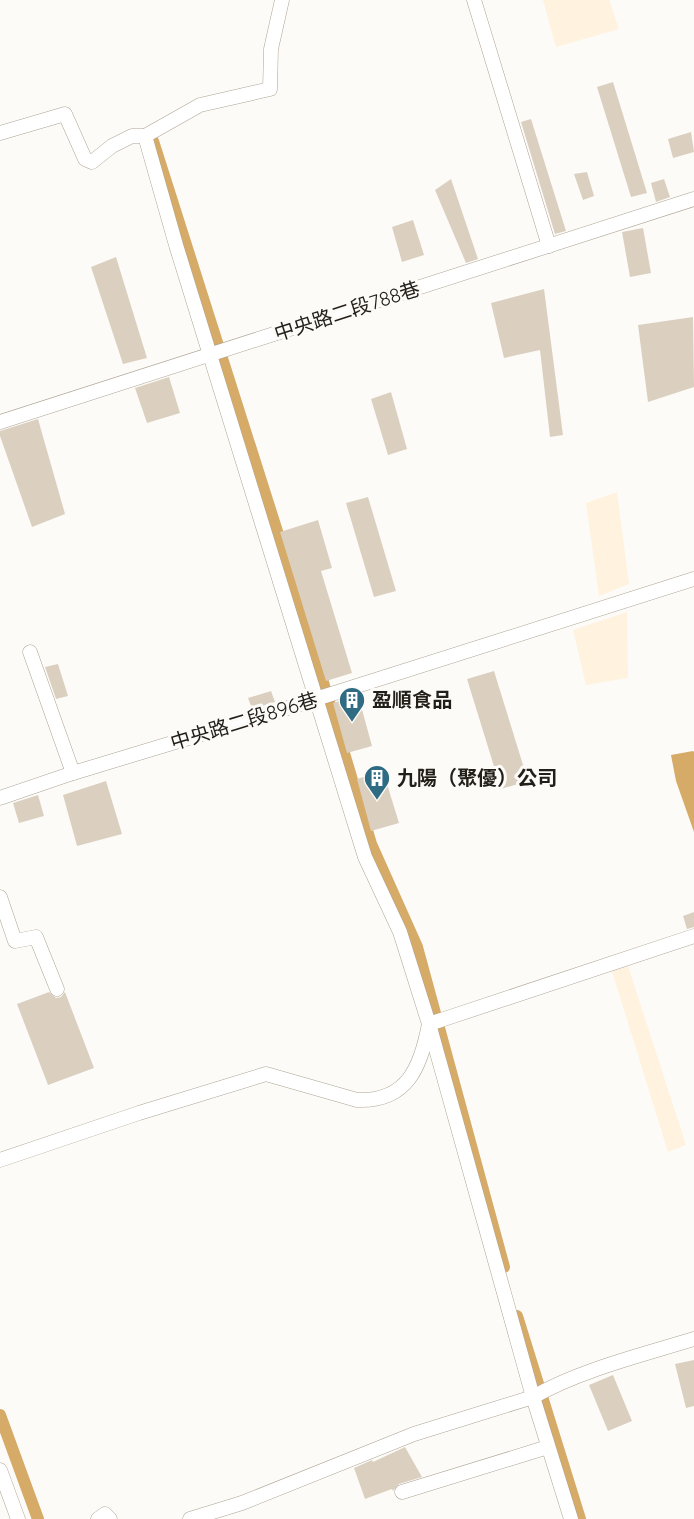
<svg xmlns="http://www.w3.org/2000/svg" width="694" height="1519" viewBox="0 0 694 1519" font-family="Quicksand,'Noto Sans TC',sans-serif">
  <style>
    .built { fill: #fff2df }
    .water { fill: #d6aa67 }
    .lines { fill: none; stroke-linecap: round; stroke-linejoin: round }
    .canal { stroke: #d6aa67; stroke-width: 12 }
    .building { fill: #dbd0c0 }
    .minor-casing { stroke: #aea495; stroke-width: 15 }
    .minor { stroke: #fff; stroke-width: 14 }
    .labels { text-anchor: middle; stroke-width: 6; stroke-linejoin: round; paint-order: stroke }
    .street-label { font-size: 20px; fill: #221e18; stroke: #fdfbf8 }
    .poi-label { font-size: 20px; font-weight: bold; fill: #221e18; stroke: #fdfbf8; text-anchor: start }
  </style>
  <rect width="100%" height="100%" fill="#fdfbf8"/>
  <!-- built -->
  <g class="built">
    <path d="M543,0H609L619,29L556,47Z"/>
    <path d="M617,492L629,584L599,596L586,503Z"/>
    <path d="M627,612L628,678L586,685L573,630Z"/>
    <path d="M627,963L686,1145L668,1152L611,968Z"/>
  </g>
  <!-- water -->
  <path class="water" d="M693,751L694,752V832L676,781L671,755Z"/>
  <g class="lines">
    <!-- canal -->
    <g class="canal">
      <path d="M153,141L295,588L371,844L417,947L504,1267"/>
      <path d="M517,1316L580,1519"/>
      <path d="M0,1415L38,1519"/>
    </g>
  </g>
  <!-- building -->
  <g class="building">
    <path d="M613,82L647,193L631,197L597,87Z"/>
    <path d="M531,119L566,231L555,234L521,122Z"/>
    <path d="M691,132L694,152L673,158L668,139Z"/>
    <path d="M587,172L594,196L583,200L574,174Z"/>
    <path d="M451,179L478,259L466,263L435,190Z"/>
    <path d="M664,179L670,197L656,202L651,183Z"/>
    <path d="M413,220L424,255L402,262L392,227Z"/>
    <path d="M643,228L651,273L630,277L622,232Z"/>
    <path d="M116,257L147,358L123,364L91,267Z"/>
    <path d="M544,289L563,435L550,437L540,350L504,358L491,303Z"/>
    <path d="M693,317L694,387L648,402L638,325Z"/>
    <path d="M169,377L180,413L147,423L135,388Z"/>
    <path d="M391,392L407,449L388,455L371,399Z"/>
    <path d="M38,419L65,514L32,527L0,436V431Z"/>
    <path d="M368,497L396,591L374,597L346,503Z"/>
    <path d="M318,520L332,568L321,571L352,673L326,681L280,532Z"/>
    <path d="M58,664L68,696L56,699L45,667Z"/>
    <path d="M494,671L528,781L501,789L467,679Z"/>
    <path d="M271,691L275,702L252,709L248,698Z"/>
    <path d="M358,695L372,746L347,753L333,703Z"/>
    <path d="M383,771L399,823L371,831L357,779Z"/>
    <path d="M106,781L122,834L77,846L63,795Z"/>
    <path d="M38,795L44,816L19,823L13,803Z"/>
    <path d="M694,912V927L687,929L683,916Z"/>
    <path d="M49,992L56,998L61,997L65,992L94,1068L48,1085L17,1004Z"/>
    <path d="M694,1360V1406L686,1408L675,1364Z"/>
    <path d="M613,1375L632,1421L608,1431L589,1385Z"/>
    <path d="M405,1447L422,1477L399,1484L393,1491L392,1489L365,1499L354,1468L372,1460L373,1462Z"/>
  </g>
  <g class="lines">
    <!-- minor casing -->
    <g class="minor-casing">
      <g id="minor">
        <path d="M474,0L549,246"/>
        <path d="M0,133L65,114L85,159L92,162L112,146L132,136H145L200,105L270,89L271,49L282,0"/>
        <path d="M145,136L176,245L365,857L400,932L429,1024L533,1397L571,1519"/>
        <path d="M0,422L694,199"/>
        <path d="M30,652L73,773"/>
        <path d="M0,798L73,773L281,710L694,579"/>
        <path d="M0,897L15,941L36,937L57,989"/>
        <path d="M0,1160L139,1113L266,1074L357,1100C408,1102 421,1066 429,1024L694,936"/>
        <path d="M0,1470L18,1519"/>
        <path d="M402,1492L548,1447"/>
        <path d="M98,1519L105,1514L110,1519"/>
        <path d="M190,1519L242,1503L414,1434L533,1397C580,1370 642,1355 694,1339"/>
      </g>
    </g>
    <!-- minor -->
    <use href="#minor" class="minor"/>
  </g>
  <!-- icons -->
  <defs>
    <g id="building-pin" transform="scale(1.35)"><path d="M0 17L-7.5 6A9.5 9.5 0 1 1 7.5 6Z" fill="#2f6b83" stroke="#fdfbf8"/><path d="M-4-6H4V6H1V3H-1V6H-4ZM-2.5-4.3h1.7v1.8h-1.7ZM.8-4.3h1.7v1.8H.8ZM-2.5-1h1.7V.8h-1.7ZM.8-1h1.7V.8H.8Z" fill="#fff"/></g>
  </defs>
  <g fill-rule="evenodd">
    <use href="#building-pin" x="352" y="700"/>
    <use href="#building-pin" x="377" y="778"/>
  </g>
  <g class="labels">
    <!-- street labels -->
    <g class="street-label">
      <text transform="translate(347 311) rotate(-18)" y="7">中央路二段788巷</text>
      <text transform="translate(244 721) rotate(-17)" y="7">中央路二段896巷</text>
    </g>
    <!-- poi labels -->
    <g class="poi-label">
      <text x="372" y="707">盈順食品</text>
      <text x="397" y="785">九陽（聚優）公司</text>
    </g>
  </g>
</svg>
